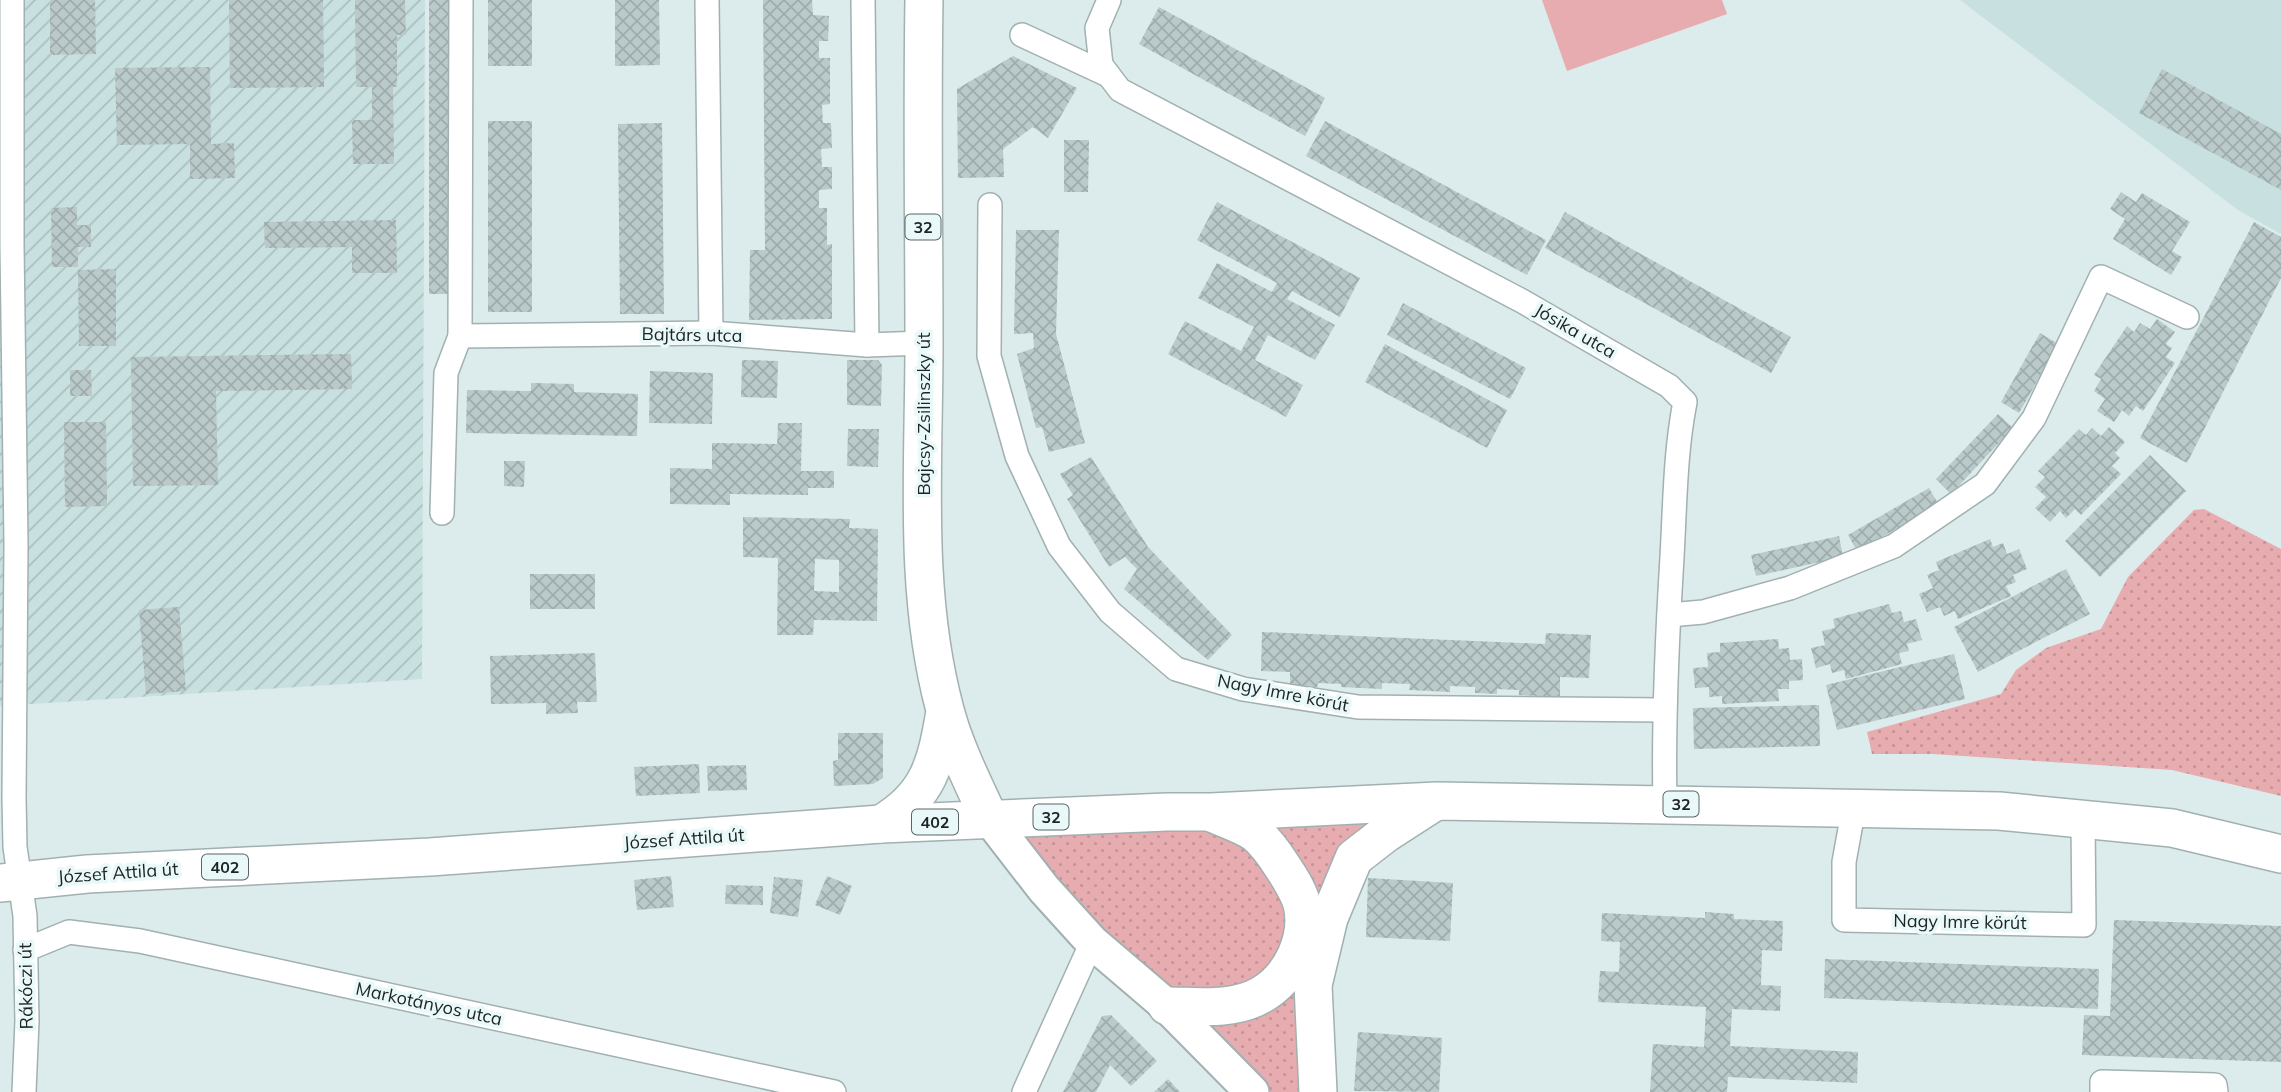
<svg xmlns="http://www.w3.org/2000/svg" width="2281" height="1092" viewBox="0 0 2281 1092" font-family="Mulish,sans-serif">
  <style>
    .built { fill: #c8e0e0 }
    .industrial { fill: url(#industrial-furrows) }
    .park { fill: url(#park-dots) }
    .pitch { fill: #e7acb0 }
    .building { fill: url(#building-cross-hatch); fill-rule: evenodd }
    .lines { fill: none; stroke-linecap: round; stroke-linejoin: round }
    .street-casing { stroke: #a1b0b0; stroke-width: 26 }
    .secondary-casing { stroke: #a1b0b0; stroke-width: 37 }
    .primary-casing { stroke: #a1b0b0; stroke-width: 40 }
    .street { stroke: #fff; stroke-width: 23 }
    .secondary { stroke: #fff; stroke-width: 33 }
    .primary { stroke: #fff; stroke-width: 37 }
    .labels { text-anchor: middle; stroke-width: 7; stroke-linejoin: round; paint-order: stroke }
    .shield { fill: #e9f8f8; stroke: #5b6464; stroke-width: 2 }
    .shield-label { font-size: 16px; font-weight: bold; fill: #1e2424 }
    .street-label { font-size: 18px; fill: #1e2424; stroke: #e9f8f8 }
  </style>
  <defs>
    <pattern id="industrial-furrows" width="10" height="10" patternUnits="userSpaceOnUse" patternTransform="scale(1.75)"><rect width="10" height="10" fill="#c8e0e0"/><path d="M-1 1l2-2M0 10L10 0M9 11l2-2" fill="none" stroke="#abc0c0"/></pattern>
    <pattern id="park-dots" width="8" height="8" patternUnits="userSpaceOnUse" patternTransform="scale(1.75)"><rect width="8" height="8" fill="#e7acb0"/><path d="M2 2h.1M6 6h.1" fill="none" stroke="#c69497" stroke-width="1.8" stroke-linecap="round"/></pattern>
    <pattern id="building-cross-hatch" width="8" height="8" patternUnits="userSpaceOnUse" patternTransform="scale(1.75)"><rect width="8" height="8" fill="#bac9c9"/><path d="M0 0l8 8M0 8l8-8" fill="none" stroke="#9facac"/></pattern>
  </defs>
  <rect width="100%" height="100%" fill="#dcebeb"/>
  <!-- built -->
  <path class="built" d="M1960,0H2281V234L2238,210Z"/>
  <!-- industrial -->
  <path class="industrial" d="M0,0H425L422,679L0,706Z"/>
  <!-- park -->
  <g class="park">
    <path d="M2204,509L2281,549V796L2172,770L1933,754H1872L1867,732L2001,694L2016,670L2046,648L2101,629L2128,577L2194,510Z"/>
    <path d="M1437,801L1385,834L1329,918L1318,1092H1252L989,818Z"/>
  </g>
  <!-- pitch -->
  <path class="pitch" d="M1542,0H1722L1727,14L1567,71Z"/>
  <!-- building -->
  <g class="building">
    <path d="M50,0H95L96,54L50,55Z"/>
    <path d="M229,0H323L324,87L230,88Z"/>
    <path d="M355,0H405L406,35H397V87H393L394,164H353L352,120H372V87H356Z"/>
    <path d="M429,0H450L451,294H429Z"/>
    <rect x="488" y="0" width="44" height="66"/>
    <path d="M615,0H659L660,65L615,66Z"/>
    <path d="M763,0H812L813,15L829,16L828,41H819V58H830V104L822,105L823,123H831L832,148L821,149L822,167H832V189L819,190V208H827V245L832,244V319L749,320L750,250H765Z"/>
    <path d="M1159,7L1325,98L1305,136L1139,44Z"/>
    <path d="M1013,56L1077,88L1048,138L1033,127L1003,149L1004,177L958,178L957,89Z"/>
    <path d="M210,67L211,144L234,143L235,178L190,179V144L117,145L115,68Z"/>
    <path d="M2162,69L2281,134V190L2139,113Z"/>
    <rect x="488" y="121" width="44" height="191"/>
    <path d="M1325,121L1546,240L1527,275L1306,156Z"/>
    <path d="M662,123L664,314H620L618,124Z"/>
    <path d="M1064,140H1089L1088,192H1064Z"/>
    <path d="M2121,192L2136,202L2142,193L2190,222L2172,251L2182,257L2171,275L2113,239L2125,219L2110,209Z"/>
    <path d="M1217,202L1360,278L1340,317L1292,291L1287,299L1335,325L1315,360L1268,335L1255,360L1303,385L1286,417L1168,354L1185,321L1241,351L1254,327L1198,298L1217,263L1272,292L1277,283L1197,240Z"/>
    <path d="M77,207V225H91V247H78V267H52L51,208Z"/>
    <path d="M1565,212L1791,337L1771,373L1545,248Z"/>
    <path d="M396,220L397,273H352V247L265,248L264,222Z"/>
    <path d="M2254,222L2281,237V278L2187,463L2140,438Z"/>
    <path d="M1016,230H1059L1056,334L1085,443L1049,452L1042,427L1036,428L1017,354L1034,348L1033,333L1014,334Z"/>
    <path d="M116,269V346H79L78,270Z"/>
    <path d="M1403,303L1526,368L1510,399L1387,335Z"/>
    <path d="M2157,319L2175,332L2166,344L2172,348L2166,357L2175,363L2143,411L2136,406L2129,416L2122,410L2114,422L2097,411L2105,399L2094,391L2101,379L2094,375L2127,326L2134,332L2140,323L2150,329Z"/>
    <path d="M2040,333L2058,344L2019,413L2001,402Z"/>
    <path d="M1385,344L1507,410L1487,448L1365,382Z"/>
    <path d="M351,354L352,389L216,391L218,485L133,486L131,357Z"/>
    <path d="M742,360L778,361L777,398L741,397Z"/>
    <path d="M847,360H878L882,365L881,406L847,405Z"/>
    <path d="M70,370H91L92,396H70Z"/>
    <path d="M650,371L713,373L712,424L649,423Z"/>
    <path d="M531,383L574,384V392L638,394L637,436L466,433L467,390L531,391Z"/>
    <path d="M1998,414L2013,428L1951,494L1936,479Z"/>
    <path d="M64,422H106L107,506L65,507Z"/>
    <path d="M778,423H802L801,471H834V488H808V495L730,494V505L670,504V468L712,469V443L777,444Z"/>
    <path d="M2109,427L2125,442L2115,453L2120,458L2112,466L2121,474L2081,515L2075,509L2066,518L2060,511L2050,522L2035,508L2046,497L2035,487L2045,477L2038,471L2079,429L2086,435L2092,428L2101,436Z"/>
    <path d="M848,429H879L878,467L847,466Z"/>
    <path d="M2150,455L2186,491L2100,577L2065,541Z"/>
    <path d="M1091,457L1148,547L1232,635L1208,660L1124,589L1137,569L1125,557L1109,567L1067,499L1073,495L1060,474Z"/>
    <path d="M504,461H525L524,487L504,486Z"/>
    <path d="M1929,488L1939,505L1857,551L1848,535Z"/>
    <path d="M743,517L850,519L849,528L878,529L877,621L814,620L813,635H777L778,558L743,557ZM815,559L839,560V592L814,591Z"/>
    <path d="M1839,536L1843,557L1756,576L1751,555Z"/>
    <path d="M1990,539L1993,547L2003,543L2007,554L2019,549L2027,569L2013,575L2016,582L2006,586L2011,596L1958,619L1955,611L1944,616L1940,607L1927,612L1919,594L1933,588L1927,575L1939,570L1936,562Z"/>
    <path d="M2066,569L2090,614L1978,672L1954,627Z"/>
    <rect x="530" y="574" width="65" height="35"/>
    <path d="M1889,604L1892,613L1901,611L1904,622L1916,619L1922,640L1907,644L1909,651L1899,653L1902,664L1846,679L1844,670L1832,673L1830,664L1816,668L1811,648L1825,645L1822,631L1835,628L1833,619Z"/>
    <path d="M179,607L186,691L146,694L139,610Z"/>
    <path d="M1262,632L1545,644L1546,633L1591,635L1589,678L1560,677V697L1519,695V690L1497,689V694L1475,693V687L1450,686V692L1409,690L1410,684L1382,683V689L1341,687V684L1318,683L1317,687L1290,686V672L1261,671Z"/>
    <path d="M1778,639L1779,649L1789,648L1790,660L1802,659L1803,680L1789,681V689H1778L1779,701L1722,704V696L1709,697V687L1695,688L1693,668L1708,667L1707,653L1720,652V643Z"/>
    <path d="M595,653L597,702H577L578,713L546,714V703L491,704L490,656Z"/>
    <path d="M1954,654L1965,699L1837,730L1826,685Z"/>
    <path d="M1819,705L1820,746L1694,749L1693,708Z"/>
    <path d="M838,733H883V778L873,784L834,786L833,761L838,760Z"/>
    <path d="M699,764L700,793L636,796L634,767Z"/>
    <path d="M746,765L747,790L708,791L707,766Z"/>
    <path d="M671,876L674,907L637,910L634,880Z"/>
    <path d="M827,876L852,886L840,915L815,905Z"/>
    <path d="M774,877L803,880L798,917L770,913Z"/>
    <path d="M1368,878L1453,883L1450,941L1366,937Z"/>
    <path d="M726,885L763,886V905L725,904Z"/>
    <path d="M1705,912L1734,914V919L1783,921L1782,951L1762,950L1761,985L1781,986L1780,1011L1732,1009L1730,1046L1858,1052L1857,1083L1728,1077L1727,1092H1650L1653,1044L1704,1047L1706,1007L1598,1002L1600,971L1619,972L1620,942L1601,941L1602,913L1705,918Z"/>
    <path d="M2114,920L2281,926V1062L2082,1055L2084,1015L2110,1016Z"/>
    <path d="M1825,959L2099,969L2098,1009L1824,998Z"/>
    <path d="M1111,1015L1157,1061L1131,1086L1110,1065L1096,1092H1063L1102,1016Z"/>
    <path d="M1358,1032L1442,1038L1439,1092L1354,1091Z"/>
    <path d="M1168,1079L1180,1092H1154Z"/>
  </g>
  <g class="lines">
    <!-- street casing -->
    <g class="street-casing">
      <g id="street">
        <path d="M12,0V245L16,544L14,798L15,847L25,916L27,1021L24,1092"/>
        <path d="M707,0L711,333"/>
        <path d="M863,0L867,345"/>
        <path d="M1109,0L1097,28L1101,65L1120,90L1522,301L1669,386L1685,402C1675,453 1675,505 1672,557C1667,639 1663,721 1665,804"/>
        <path d="M1022,35L1108,75"/>
        <path d="M990,205L989,356L1017,456L1059,546L1110,612L1176,669L1243,689L1358,707L1664,710"/>
        <path d="M460,336L711,333L867,345L924,343"/>
        <path d="M442,513L446,373L460,336L461,0"/>
        <path d="M1669,615L1703,612L1790,588L1894,546L1985,484L2034,418L2101,277L2187,317"/>
        <path d="M1854,807L1844,862V920L2084,925L2083,820"/>
        <path d="M25,950L69,932L140,941L834,1092"/>
        <path d="M1024,1092L1092,942"/>
        <path d="M2102,1092V1082L2215,1085L2216,1092"/>
      </g>
    </g>
    <!-- secondary casing -->
    <g class="secondary-casing">
      <path id="secondary" d="M989,818L1044,889L1092,942L1167,1006L1252,1092"/>
    </g>
    <!-- primary casing -->
    <g class="primary-casing">
      <g id="primary">
        <path d="M924,0C922,115 924,230 924,345C924,467 913,592 945,710C955,748 973,783 989,818"/>
        <path d="M881,824C929,796 936,764 945,712"/>
        <path d="M0,883L87,874L430,857L881,824L1167,812H1211L1437,801L1999,811L2172,828L2281,854"/>
        <path d="M1167,1006C1198,1006 1233,1011 1261,995C1291,978 1310,938 1302,904C1298,890 1290,878 1282,866C1275,855 1266,842 1255,833C1243,825 1225,819 1212,813"/>
        <path d="M1318,1092L1313,985L1329,918L1354,858L1385,834L1433,803"/>
      </g>
    </g>
    <!-- street -->
    <use href="#street" class="street"/>
    <!-- secondary -->
    <use href="#secondary" class="secondary"/>
    <!-- primary -->
    <use href="#primary" class="primary"/>
  </g>
  <g class="labels">
    <!-- shield labels -->
    <g class="shield">
      <rect x="905.5" y="214.5" width="35" height="25" rx="5"/>
      <rect x="1663.5" y="791.5" width="35" height="25" rx="5"/>
      <rect x="1033.5" y="804.5" width="35" height="25" rx="5"/>
      <rect x="912" y="809.5" width="46" height="25" rx="5"/>
      <rect x="202" y="854.5" width="46" height="25" rx="5"/>
    </g>
    <g class="shield-label">
      <text x="923" y="233">32</text>
      <text x="1681" y="810">32</text>
      <text x="1051" y="823">32</text>
      <text x="935" y="828">402</text>
      <text x="225" y="873">402</text>
    </g>
    <!-- street labels -->
    <g class="street-label">
      <text transform="translate(1575 331) rotate(30)" y="6">Jósika utca</text>
      <text transform="translate(692 335) rotate(1)" y="6">Bajtárs utca</text>
      <text transform="translate(924 414) rotate(-90)" y="6">Bajcsy-Zsilinszky út</text>
      <text transform="translate(1283 693) rotate(11)" y="6">Nagy Imre körút</text>
      <text transform="translate(684 839) rotate(-4)" y="6">József Attila út</text>
      <text transform="translate(118 873) rotate(-4)" y="6">József Attila út</text>
      <text transform="translate(1960 922) rotate(1)" y="6">Nagy Imre körút</text>
      <text transform="translate(26 986) rotate(-91)" y="6">Rákóczi út</text>
      <text transform="translate(429 1004) rotate(12)" y="6">Markotányos utca</text>
    </g>
  </g>
</svg>
